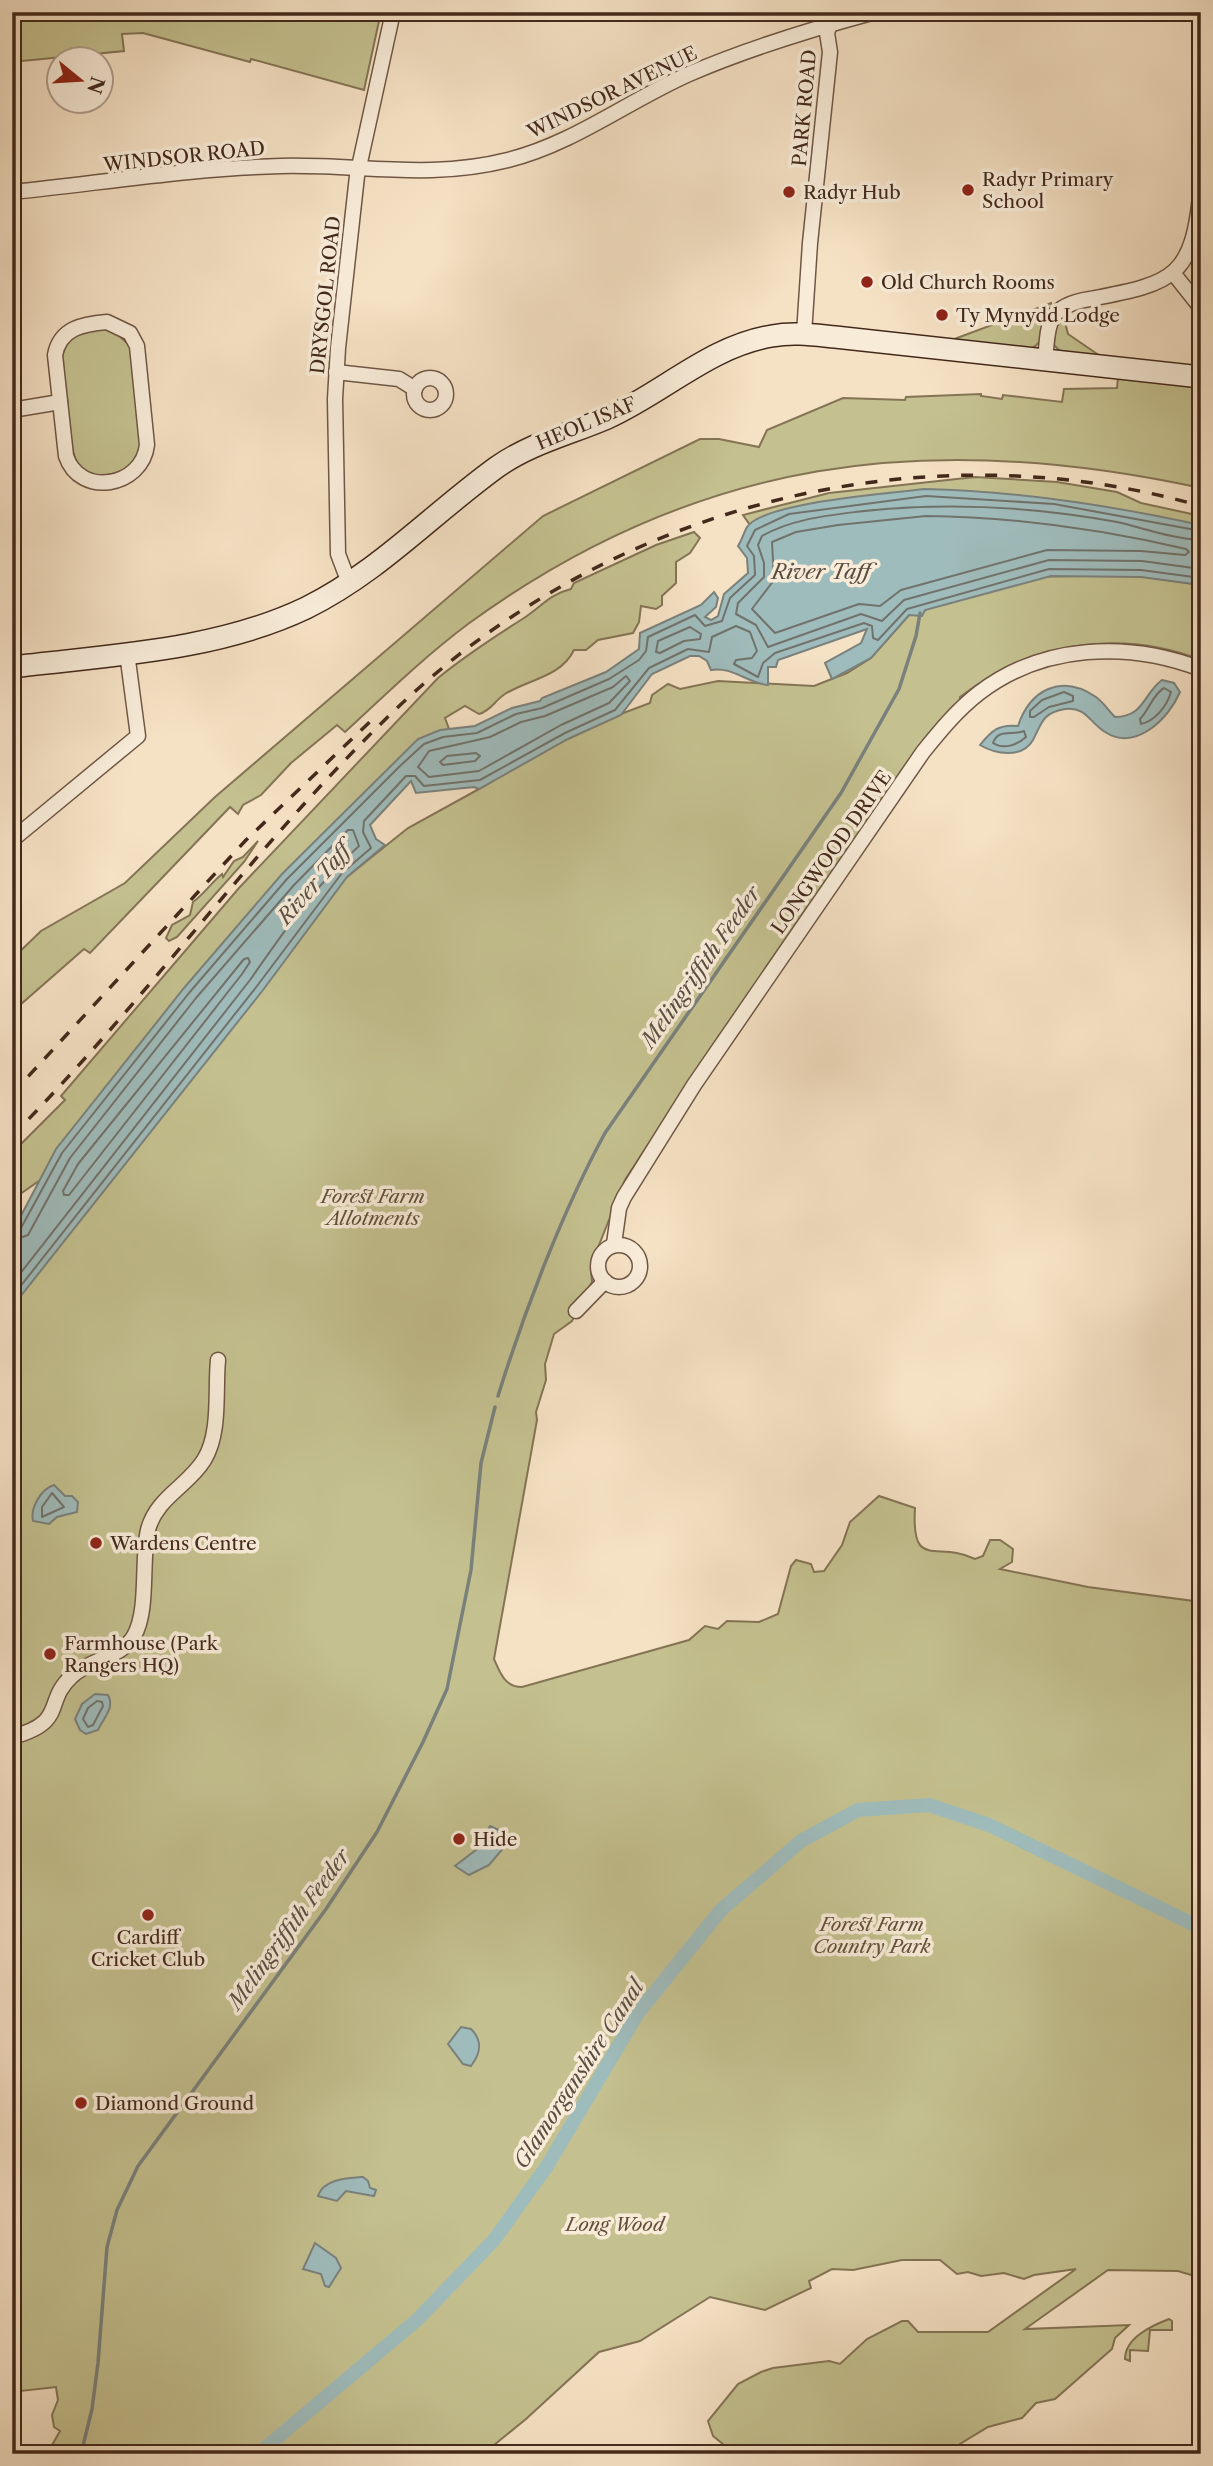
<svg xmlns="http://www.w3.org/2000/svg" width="1213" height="2466" viewBox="0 0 1213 2466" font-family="'Libre Caslon Text',serif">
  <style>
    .green { fill: #c4c08f; stroke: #847455; stroke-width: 2 }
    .water { fill: #9fbcbc; stroke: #7a817c; stroke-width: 2 }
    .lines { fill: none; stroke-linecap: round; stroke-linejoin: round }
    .shore { stroke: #71726c; stroke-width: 2 }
    .stream { stroke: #7a817c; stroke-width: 3.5 }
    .canal { stroke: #9fbcbc; stroke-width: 14 }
    .street-casing { stroke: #705745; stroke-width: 17 }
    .secondary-casing { stroke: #43291b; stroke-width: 24 }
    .street { stroke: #f8ecd9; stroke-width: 14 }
    .secondary { stroke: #f8ecd9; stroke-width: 21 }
    .rail { stroke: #43291b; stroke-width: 3.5; stroke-dasharray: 12 12; stroke-linecap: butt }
    .poi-dot { fill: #8f2418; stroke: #f8ecd9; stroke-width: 2.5 }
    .labels { text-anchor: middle; stroke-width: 7; stroke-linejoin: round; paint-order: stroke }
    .street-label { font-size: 19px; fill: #43291b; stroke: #f8ecd9 }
    .poi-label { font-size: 19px; fill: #43291b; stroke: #f8ecd9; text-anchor: start }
    .park-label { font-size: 19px; font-style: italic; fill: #634f38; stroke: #f8ecd9 }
    .water-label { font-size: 21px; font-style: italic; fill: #5a4e43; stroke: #f8ecd9 }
  </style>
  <rect width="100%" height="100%" fill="#f5e1c4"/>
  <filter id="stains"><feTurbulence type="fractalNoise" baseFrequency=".00286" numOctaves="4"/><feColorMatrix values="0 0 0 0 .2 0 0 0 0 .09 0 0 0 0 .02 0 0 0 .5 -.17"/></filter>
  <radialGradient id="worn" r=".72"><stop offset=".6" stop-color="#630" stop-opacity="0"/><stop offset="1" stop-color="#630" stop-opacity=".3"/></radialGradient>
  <!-- green -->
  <g class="green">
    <path d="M12,12H381L364,90L251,59L250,62L143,33L122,34L124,51L12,62Z"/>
    <path d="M1051,303C1055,316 1043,343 1031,349L949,341Z"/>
    <path d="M1071,310L1065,322L1068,334L1100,356L1062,353L1054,345L1055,328Z"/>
    <path d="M103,328L113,330L130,346L142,445L132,467C80,489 74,469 68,422C66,402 63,382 61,362C64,337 80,331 103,328Z"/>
    <path d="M1118,377L1201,384V488C928,429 697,457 468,624C424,657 385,695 345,732L337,725L291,763L261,795L243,805L238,814L230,807L90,953L84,949L12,1012V959L41,931L125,883L215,797L543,516L700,439H719L759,447L767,430L843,398L905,400L906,397L981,394V396L1002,399L1003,395L1062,402L1064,389L1117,388Z"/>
    <path d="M975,477L1057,482L1117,492L1141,503L1201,516V534L780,513L750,525L743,515L829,493Z"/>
    <path d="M694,532L700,538L690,553L676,562V583L662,596V605L656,609L641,606L639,622L633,633L598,640L586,650H574C561,677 529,679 505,694C495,700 491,711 479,714L465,706L445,718L449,729L417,753L46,1176L16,1197L12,1213V1153L65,1100L61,1096L239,888L438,678C466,655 494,637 524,618C541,607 550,594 571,589L574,583L656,545Z"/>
    <path d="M1093,569L1201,585V660C1118,628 1030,643 960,697V704L692,1077L625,1180L597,1250L591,1270L592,1282L572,1321L554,1334L545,1364L546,1380L536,1412L537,1420L494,1659C500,1673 505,1687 522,1687L689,1640L705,1626L718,1629L727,1621L759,1622L778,1614L791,1566L796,1560L811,1564L814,1572L824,1571L842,1545L850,1522L879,1496L915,1508C911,1572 937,1540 975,1559L983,1556L990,1540H1000L1013,1549L1012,1562L1000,1569L1088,1587L1201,1602V2278L1178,2271L1108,2270L1025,2329L1129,2325L1115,2338L1112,2349L1055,2399L1036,2403L1022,2418L988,2427L960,2444L963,2454H727L729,2449L713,2436L708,2421L738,2384L761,2372L773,2368L829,2361L840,2364L867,2339L902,2321H908L918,2332H988L1076,2269L1034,2275L1024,2279L1004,2273L981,2276L968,2272L957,2274L940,2260H902L853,2270L832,2269L809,2281L811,2288L765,2310L710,2297L640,2341L599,2352L526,2419L483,2454H47L60,2431L54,2427L52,2415L58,2400L56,2387L12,2392V1294L215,1049L323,896L408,828L479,789L493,781L496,774L573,732L650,703L652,695L668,684L680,689L718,681L814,686L847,673L871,658L909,615L925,610L980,577L1086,576Z"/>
    <path d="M258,841L244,862L177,937L169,941L166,938L172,925L190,915L193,902C204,894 211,883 222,874L223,877L234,861L243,857Z"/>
    <path d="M1169,2319L1172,2321V2330H1150L1148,2351L1130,2350V2361L1125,2359C1125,2338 1151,2326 1169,2319Z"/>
  </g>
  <!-- water -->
  <g class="water">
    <path d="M925,489C1019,491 1109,505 1201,525V585L1141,577L1051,576L925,610L922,616L909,615L871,658L832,679L825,663L861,643L867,629L778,660L776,667H768V685C747,683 732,666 711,670L707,661L699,656H690L652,674L621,715L568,739L479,789L474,787L416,793L411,781L370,825L376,839L385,845L347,877L263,990L12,1307L14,1229L56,1149L184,988L282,874L418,739L440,730L475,726L512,708L540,701L542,698L606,672L639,649L640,633L701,605L714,592L718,598L716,607L705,617L711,620L718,616L724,594L748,573L747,558L738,546C742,540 744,532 747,527C764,502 893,493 925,489Z"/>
    <path d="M1162,680L1174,683L1180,692C1169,718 1136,752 1105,732C1090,723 1086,706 1065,709C1042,713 1042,723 1033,740C1022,759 995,754 980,745C992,730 999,724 1018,726C1030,690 1061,673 1096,697C1103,702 1109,711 1115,717C1144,717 1143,694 1162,680Z"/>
    <path d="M54,1485L65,1496H72L78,1502L77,1512L57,1517L49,1524L33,1521C30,1508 41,1489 54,1485Z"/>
    <path d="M95,1694L108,1695C115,1708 104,1717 98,1730L86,1734L80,1730L75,1719L82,1704Z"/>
    <path d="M490,1826L501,1831L506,1845L489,1865L469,1875L455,1866L477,1849Z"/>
    <path d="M461,2027L471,2029C483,2041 481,2053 471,2066L463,2064L448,2044Z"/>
    <path d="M363,2177L368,2181L370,2188L376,2190L374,2196L346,2191L337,2201L318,2196C323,2179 348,2178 363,2177Z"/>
    <path d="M315,2243L336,2258L341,2268L329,2287L325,2286L321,2274L303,2269Z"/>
  </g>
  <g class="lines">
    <!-- shore -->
    <g class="shore">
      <path d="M926,516C1015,517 1100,529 1186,549L1189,552L1185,555L1141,551L1047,550L901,590L880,606L859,604L775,633L752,609L774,580L772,542L796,532L838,525Z"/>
      <path d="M1201,540C1173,539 1144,528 1117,522C1030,506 942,502 855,512C823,516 790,520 762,536L758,545L764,563V577L738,603L736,614L756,625L768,647L861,614L882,621L904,600L1049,560L1142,561L1201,569"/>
      <path d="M690,627L701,634L700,639L684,641L660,653L656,652L658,641Z"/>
      <path d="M626,676L630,681L609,703L561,725L479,771L429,777L418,767L429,751L490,737L521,722L545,716L613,687Z"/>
      <path d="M1164,688L1171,692C1167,706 1155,721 1141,724L1140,719C1149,710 1153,694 1164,688Z"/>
      <path d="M1064,692L1073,696V701L1049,707L1034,717H1030V711L1042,700Z"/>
      <path d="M1024,731L1026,737C1017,745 1004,750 993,743C998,728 1012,736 1024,731Z"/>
      <path d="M476,753L480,756L475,761L443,765L440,762L447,756Z"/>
      <path d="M244,959L248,958L250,962L242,974L69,1195H64L63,1191L78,1164Z"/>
      <path d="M12,1232L21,1228L62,1153L189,993L287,879L400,766L424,744L443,737L477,733L516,714L542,708L609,679L639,660L646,651L648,637L695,615L705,626L722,621L730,598L755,575L754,556L747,546L755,530L789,514L926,496L1054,504L1201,531"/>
      <path d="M12,1241L28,1235L70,1158L196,998L294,885L348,830H353L359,846C316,884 283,933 250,980L12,1284"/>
      <path d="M12,1297L257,986L342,873L371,848L363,832L364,821L406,776H415L424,786L480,780L565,733L615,710L649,668L688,649L709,652L712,637L736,626L750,632L757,651L752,658L736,660L734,664L758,677L763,663L775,653L864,623L872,626L873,638L878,640L907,609L1049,569L1141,570L1201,578"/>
      <path d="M52,1493L64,1507L42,1517V1507Z"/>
      <path d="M97,1701L102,1702L103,1706L93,1725L88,1727L83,1719L88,1708Z"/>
    </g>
    <!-- stream -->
    <g class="stream">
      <path d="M498,1396C524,1312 563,1210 605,1133L841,793L899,689L916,636L920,613"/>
      <path d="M81,2454L92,2409L98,2363L107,2247L117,2210L138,2166L326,1909L377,1832L423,1742L447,1689L471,1570L481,1463L495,1407"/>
    </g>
    <!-- canal -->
    <path class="canal" d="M258,2454L417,2320L494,2240L547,2166L638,2013L721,1910L801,1841L858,1810L929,1805L989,1825L1201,1928"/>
    <!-- street casing -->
    <g class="street-casing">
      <g id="street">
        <path d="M1043,12H1067"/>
        <path d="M12,192C101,183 192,168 281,166C360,164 429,180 508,160C573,144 628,101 689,74C749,48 812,29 875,12"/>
        <path d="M1174,274L1201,308"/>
        <path d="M107,322L130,333L137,346L147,445C142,487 80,498 66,456L55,355C60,328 83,324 107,322Z"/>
        <path d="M804,334L810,243L830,52L827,33L834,12"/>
        <path d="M1045,359C1047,346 1046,329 1053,317C1061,305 1077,301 1090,299C1176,283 1193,277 1201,186"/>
        <path d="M336,372L399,379L415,389"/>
        <circle cx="430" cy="394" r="16"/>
        <path d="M12,410L60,402"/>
        <path d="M349,583L338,554L335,399L338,348L357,176L393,12"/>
        <path d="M12,840L138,736L127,653"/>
        <path d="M614,1244L619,1208L624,1197L694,1085L923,752C940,731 957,710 979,693C1043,644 1128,641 1201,669"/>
        <circle cx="619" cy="1266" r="21"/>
        <path d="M576,1311L605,1281"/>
        <path d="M12,1737C68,1722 43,1702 72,1676C90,1659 121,1658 134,1636C149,1610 141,1560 148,1530C156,1498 188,1486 204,1460C221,1433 215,1390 218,1360"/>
      </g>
    </g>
    <!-- secondary casing -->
    <g class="secondary-casing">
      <path id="secondary" d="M12,667C110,655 216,651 306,608C379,572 432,514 497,467C531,443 570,434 607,418C663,393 710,346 772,336C793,332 814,335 835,337L1201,377"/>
    </g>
    <!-- street -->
    <use href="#street" class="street"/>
    <!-- secondary -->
    <use href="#secondary" class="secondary"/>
    <!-- rail -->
    <g class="rail">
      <path d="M12,1094L246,840L376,716"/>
      <path d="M12,1136C147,1000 257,842 395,710C607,507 918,425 1201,506"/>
    </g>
  </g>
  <!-- markers -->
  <g class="poi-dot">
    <circle cx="968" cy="190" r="7"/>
    <circle cx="789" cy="192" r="7"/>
    <circle cx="867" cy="282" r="7"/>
    <circle cx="942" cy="315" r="7"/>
    <circle cx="96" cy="1543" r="7"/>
    <circle cx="50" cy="1654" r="7"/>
    <circle cx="459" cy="1839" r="7"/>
    <circle cx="148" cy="1915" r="7"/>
    <circle cx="81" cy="2103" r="7"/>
  </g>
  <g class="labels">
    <!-- street labels -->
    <g class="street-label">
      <text transform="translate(612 92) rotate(-26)" y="7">WINDSOR AVENUE</text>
      <text transform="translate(804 108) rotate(-85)" y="7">PARK ROAD</text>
      <text transform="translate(184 156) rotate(-6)" y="7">WINDSOR ROAD</text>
      <text transform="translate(325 295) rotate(-84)" y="7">DRYSGOL ROAD</text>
      <text transform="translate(586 423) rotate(-23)" y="7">HEOL ISAF</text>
      <text transform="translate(831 852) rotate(-55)" y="7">LONGWOOD DRIVE</text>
    </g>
    <!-- poi labels -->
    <g class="poi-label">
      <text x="982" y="186">Radyr Primary<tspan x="982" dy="22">School</tspan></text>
      <text x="803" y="199">Radyr Hub</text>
      <text x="881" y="289">Old Church Rooms</text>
      <text x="956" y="322">Ty Mynydd Lodge</text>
      <text x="110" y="1550">Wardens Centre</text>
      <text x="64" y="1650">Farmhouse (Park<tspan x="64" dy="22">Rangers HQ)</tspan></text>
      <text x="473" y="1846">Hide</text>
      <text x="148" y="1944" text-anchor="middle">Cardiff<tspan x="148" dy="22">Cricket Club</tspan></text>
      <text x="95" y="2110">Diamond Ground</text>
    </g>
    <!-- park labels -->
    <g class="park-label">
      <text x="373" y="1203">Forest Farm<tspan x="373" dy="22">Allotments</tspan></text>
      <text x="872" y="1931">Forest Farm<tspan x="872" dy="22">Country Park</tspan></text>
      <text x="615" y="2231">Long Wood</text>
    </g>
    <!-- water labels -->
    <g class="water-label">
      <text x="821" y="579">River Taff</text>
      <text transform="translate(314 884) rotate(-49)" y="7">River Taff</text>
      <text transform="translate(701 967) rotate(-55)" y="7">Melingriffith Feeder</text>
      <text transform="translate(289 1929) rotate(-54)" y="7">Melingriffith Feeder</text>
      <text transform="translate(579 2074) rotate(-57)" y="7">Glamorganshire Canal</text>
    </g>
  </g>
  <!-- margin -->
  <rect width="1213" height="2466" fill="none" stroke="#f5e1c4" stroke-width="42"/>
  <rect x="14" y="14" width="1185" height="2438" fill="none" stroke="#43291b" stroke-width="3.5"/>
  <rect x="21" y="21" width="1171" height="2424" fill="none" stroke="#43291b" stroke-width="2"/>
  <!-- north arrow -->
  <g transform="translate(80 80) rotate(108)"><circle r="33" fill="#f8ecd9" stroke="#b09e8d" stroke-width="2"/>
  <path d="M0-5L12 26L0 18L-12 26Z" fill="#8f2418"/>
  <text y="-10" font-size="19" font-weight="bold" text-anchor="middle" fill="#43291b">N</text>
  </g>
  <rect width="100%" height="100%" filter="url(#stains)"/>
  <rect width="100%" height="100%" fill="url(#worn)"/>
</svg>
